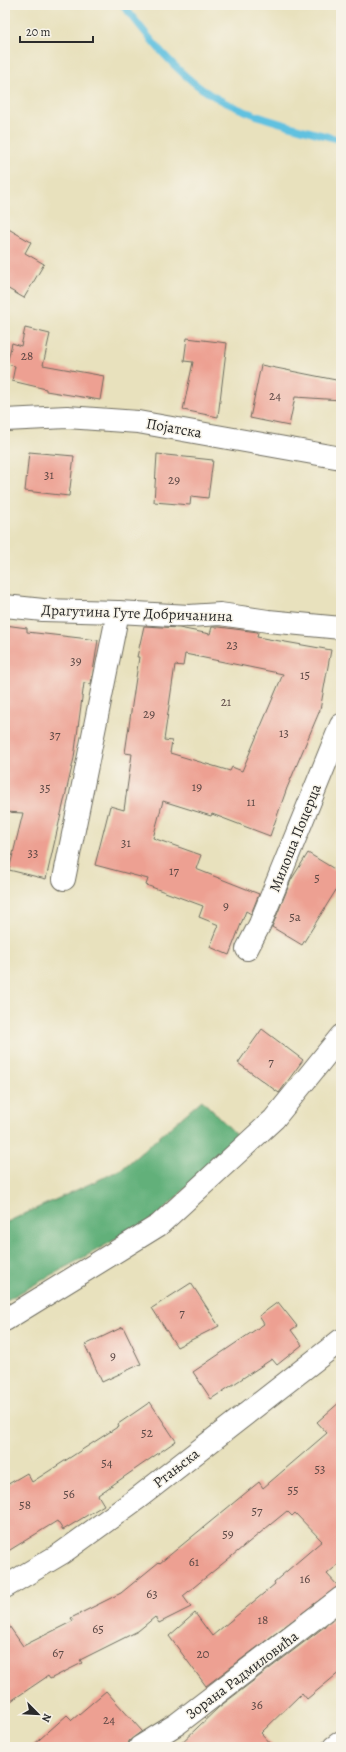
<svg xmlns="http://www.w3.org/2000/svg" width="346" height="1752" viewBox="0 0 346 1752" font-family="Alegreya,serif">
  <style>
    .forest { fill: #62b07a; stroke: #466e52 }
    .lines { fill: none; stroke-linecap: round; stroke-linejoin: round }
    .stream { stroke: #61c1e0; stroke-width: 7 }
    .building { fill: #eda092; fill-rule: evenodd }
    .minor-casing { stroke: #6d6b5e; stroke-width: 24 }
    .tertiary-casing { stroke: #6d6b5e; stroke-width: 24 }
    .minor { stroke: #fff; stroke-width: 22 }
    .tertiary { stroke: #fff; stroke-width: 22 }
    .labels { text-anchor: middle; stroke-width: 3; stroke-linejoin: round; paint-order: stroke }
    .number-label { font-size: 13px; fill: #5c4845 }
    .street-label { font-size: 15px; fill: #2b2b2b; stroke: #f7f3e8 }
  </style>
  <rect width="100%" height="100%" fill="#f7f3e8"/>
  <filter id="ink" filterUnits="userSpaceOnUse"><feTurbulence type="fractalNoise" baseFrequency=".025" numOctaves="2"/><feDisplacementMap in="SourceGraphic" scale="8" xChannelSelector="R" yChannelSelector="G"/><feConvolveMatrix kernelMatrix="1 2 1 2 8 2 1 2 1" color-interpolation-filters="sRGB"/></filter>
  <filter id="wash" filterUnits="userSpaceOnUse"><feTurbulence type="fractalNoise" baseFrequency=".012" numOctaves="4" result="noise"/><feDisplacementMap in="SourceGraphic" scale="16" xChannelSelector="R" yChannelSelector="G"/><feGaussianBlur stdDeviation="0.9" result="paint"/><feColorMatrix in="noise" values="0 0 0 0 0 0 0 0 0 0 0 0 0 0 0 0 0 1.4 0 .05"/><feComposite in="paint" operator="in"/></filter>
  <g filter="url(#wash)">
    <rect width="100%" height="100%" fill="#e8e1bd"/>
    <!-- forest -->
    <path class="forest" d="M202,1100L239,1137L156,1217L5,1301V1223L122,1169Z"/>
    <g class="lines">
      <!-- stream -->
      <path class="stream" d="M123,5C147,35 171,67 202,89C241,116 296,127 341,140"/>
    </g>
    <g id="blocks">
      <!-- building -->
      <g class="building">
        <path d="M5,227L31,242L25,253L44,264L24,298L5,287Z"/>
        <path d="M25,328L50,334L43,365L104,376L100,400L46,391V389L12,381L15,366L7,364L12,343L21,346Z"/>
        <path d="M187,338L227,343L218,417L183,410L193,362L184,361Z"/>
        <path d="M261,365L341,381V400L295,397L289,426L250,418Z"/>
        <path d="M29,452L74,456L69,496L25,491Z"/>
        <path d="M157,454L213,460L208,498L191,496L190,505L154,502Z"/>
        <path d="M5,625L27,628V632L98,640L91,684L84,683L74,758L46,879L9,870L23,813L5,812Z"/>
        <path d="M144,626L179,628L210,634L212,627H219L258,632L257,637L331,650L320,710L287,788L270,836L212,814L211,816L163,801L153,838L201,855L196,869L259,894L251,914L246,911L229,955L210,947L219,925L199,917L203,906L146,885L148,879L95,865L110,806L124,810L132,754L125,753L139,657H137ZM185,654L283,674L242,771L232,767L230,771L170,753L172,741L164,740L175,665L183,666Z"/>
        <path d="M308,853L341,873V882L302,945L272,927L291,880Z"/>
        <path d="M262,1029L303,1060L279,1093L238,1063Z"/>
        <path d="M191,1283L219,1326L177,1347L152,1308Z"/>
        <path d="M278,1302L297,1326L291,1330L302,1345L277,1365L272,1359L211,1399L193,1372L264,1324L259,1316Z"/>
        <path d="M123,1327L141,1364L102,1382L85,1345Z"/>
        <path d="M341,1401V1562L327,1574L338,1586L206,1686L169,1636L195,1613L212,1636L275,1584L274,1582L322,1541L295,1513L292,1516L287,1511L183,1596L191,1607L159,1623L155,1617L138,1631L80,1660L82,1663L50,1679L48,1676L5,1705V1620L23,1646L73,1621L71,1618L121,1593L159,1562L160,1563L259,1482L263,1488L327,1433L317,1422Z"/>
        <path d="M150,1402L176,1441L98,1495L104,1505L63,1530L57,1521L5,1553V1486L27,1473L32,1482L119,1426L118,1424Z"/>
        <path d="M341,1614V1671L307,1699L302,1693L261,1733L274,1747H177L219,1707Z"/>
        <path d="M106,1691L142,1731L129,1741L128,1747H31L67,1715L72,1720Z"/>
      </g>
    </g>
  </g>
  <g filter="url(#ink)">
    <use href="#blocks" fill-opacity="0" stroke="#6d6b5e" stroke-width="1"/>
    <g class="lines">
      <!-- minor casing -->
      <g class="minor-casing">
        <g id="minor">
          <path d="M5,420L67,417L138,422L341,458"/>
          <path d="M5,606L43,610L118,612L189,616L220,614L268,621L341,628"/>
          <path d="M64,879L118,612"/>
          <path d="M247,949L260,924L341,725"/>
          <path d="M5,1320L159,1225L274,1119L341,1036"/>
          <path d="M5,1587L62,1553L138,1498L341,1340"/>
          <path d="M140,1747L177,1724L341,1598"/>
        </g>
      </g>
      <!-- tertiary casing -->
      <g class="tertiary-casing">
        <path id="tertiary" d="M334,1747L341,1742"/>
      </g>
      <!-- minor -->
      <use href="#minor" class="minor"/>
      <!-- tertiary -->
      <use href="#tertiary" class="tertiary"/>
    </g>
  </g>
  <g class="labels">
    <!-- number labels -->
    <g class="number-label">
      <text x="27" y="360">28</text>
      <text x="275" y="400">24</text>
      <text x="49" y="479">31</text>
      <text x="174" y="484">29</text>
      <text x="232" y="649">23</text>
      <text x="76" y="665">39</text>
      <text x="305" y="679">15</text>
      <text x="226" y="706">21</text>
      <text x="149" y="718">29</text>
      <text x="284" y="737">13</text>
      <text x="55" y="739">37</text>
      <text x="197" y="791">19</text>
      <text x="45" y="792">35</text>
      <text x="251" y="806">11</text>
      <text x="126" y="847">31</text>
      <text x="33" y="857">33</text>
      <text x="174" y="875">17</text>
      <text x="317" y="882">5</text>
      <text x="226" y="910">9</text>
      <text x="295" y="921">5a</text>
      <text x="271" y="1066">7</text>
      <text x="182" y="1317">7</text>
      <text x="113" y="1360">9</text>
      <text x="147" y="1437">52</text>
      <text x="107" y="1467">54</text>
      <text x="320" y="1473">53</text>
      <text x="293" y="1494">55</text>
      <text x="69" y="1498">56</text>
      <text x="25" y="1509">58</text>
      <text x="257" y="1515">57</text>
      <text x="228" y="1538">59</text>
      <text x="194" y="1566">61</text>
      <text x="305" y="1583">16</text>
      <text x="152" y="1598">63</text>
      <text x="263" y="1624">18</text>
      <text x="98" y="1633">65</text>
      <text x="58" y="1657">67</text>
      <text x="203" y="1658">20</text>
      <text x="257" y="1709">36</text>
      <text x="109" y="1724">24</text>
    </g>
    <!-- street labels -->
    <g class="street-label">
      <text transform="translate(174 428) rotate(10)" y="5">Појатска</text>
      <text transform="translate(137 613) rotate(2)" y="5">Драгутина Гуте Добричанина</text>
      <text transform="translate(295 838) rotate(-68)" y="5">Милоша Поцерца</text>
      <text transform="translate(176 1468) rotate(-38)" y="5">Ртањска</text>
      <text transform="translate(242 1675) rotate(-37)" y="5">Зорана Радмиловића</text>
    </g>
  </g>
  <!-- margin -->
  <rect width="346" height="1752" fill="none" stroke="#f7f3e8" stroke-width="20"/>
  <!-- north arrow -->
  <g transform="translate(38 1714) rotate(114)" stroke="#f7f3e8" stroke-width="3" paint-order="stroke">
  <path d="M0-3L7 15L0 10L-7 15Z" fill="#2b2b2b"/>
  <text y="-6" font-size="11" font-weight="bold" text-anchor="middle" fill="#2b2b2b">N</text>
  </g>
  <!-- scale -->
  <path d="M20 36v6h73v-6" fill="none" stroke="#2b2b2b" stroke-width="2"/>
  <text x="26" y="36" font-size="12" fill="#2b2b2b" stroke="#f7f3e8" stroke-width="3" paint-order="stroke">20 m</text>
</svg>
